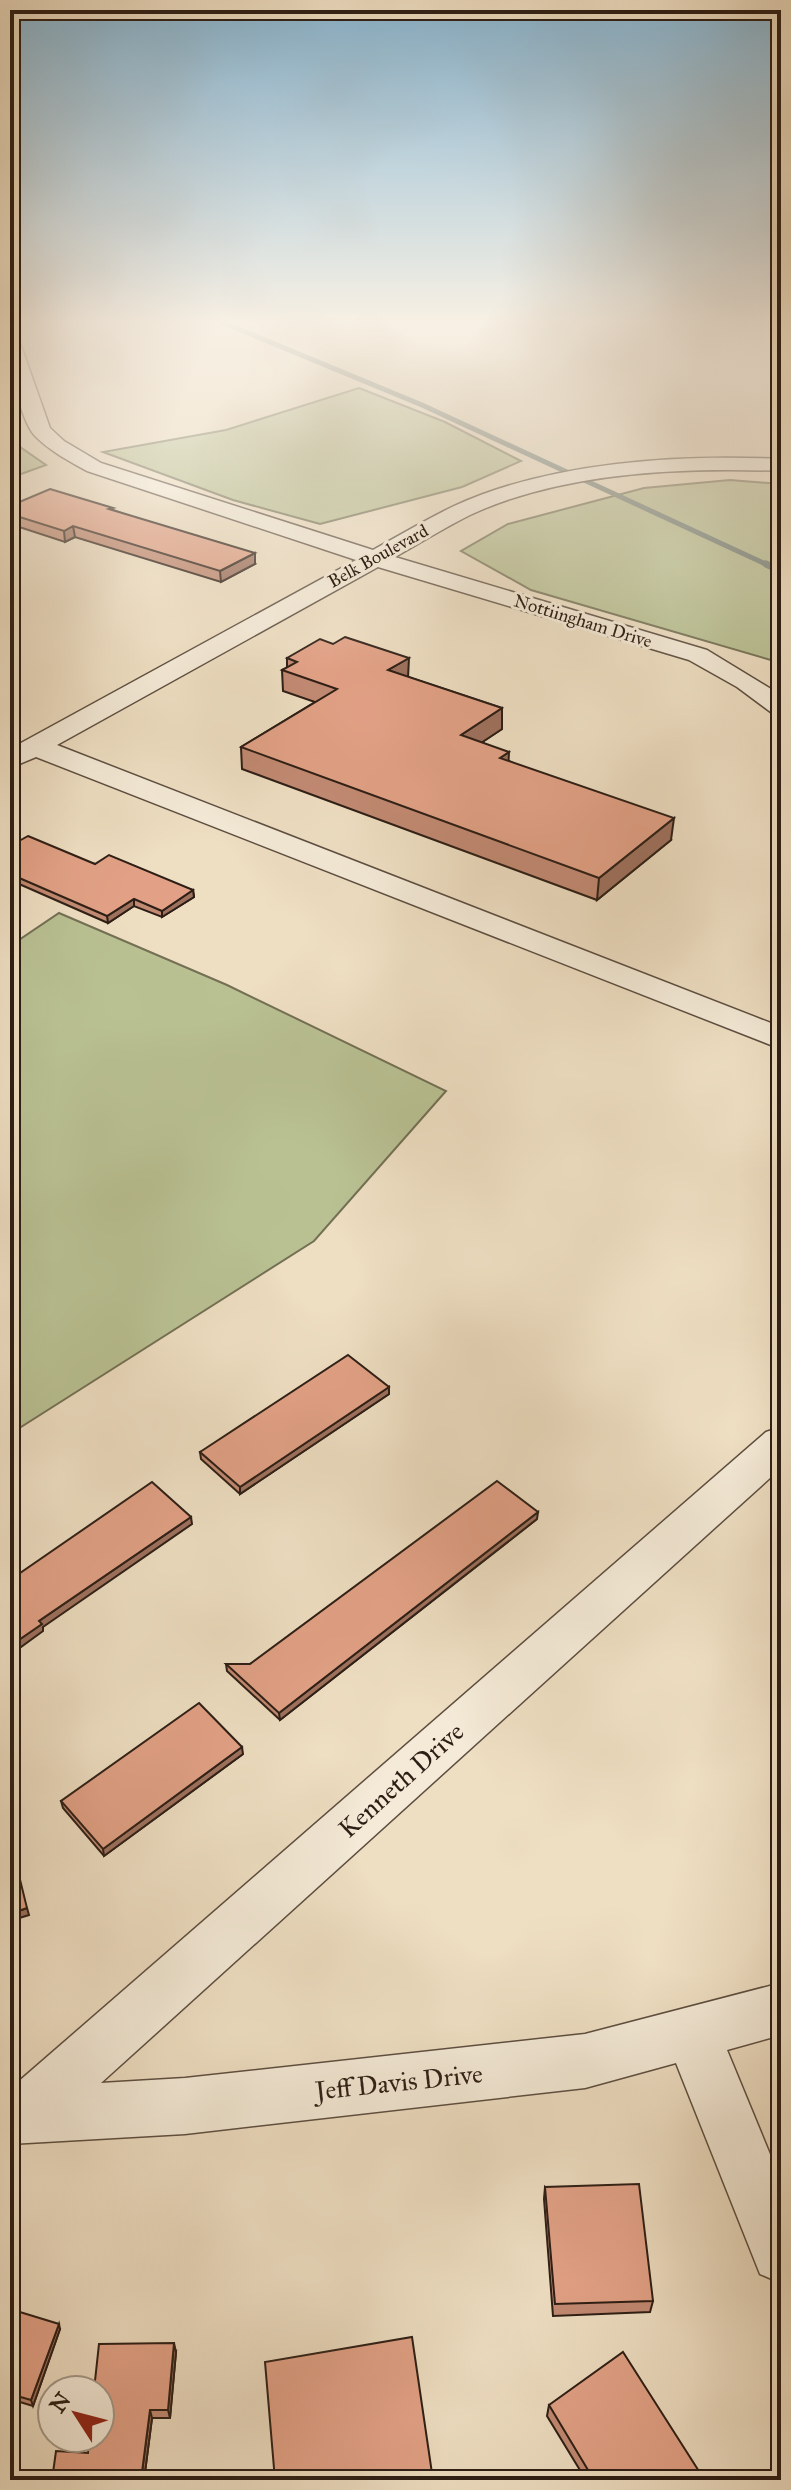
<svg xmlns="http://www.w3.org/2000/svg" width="791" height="2490" viewBox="0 0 791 2490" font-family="'IM FELL Great Primer',serif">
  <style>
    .green { fill: #b9c193; stroke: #737054; stroke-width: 2 }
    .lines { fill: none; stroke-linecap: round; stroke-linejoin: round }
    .stream-far1 { stroke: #6e7d76; stroke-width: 5 }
    .stream { stroke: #6e7d76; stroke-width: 7 }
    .minor-casing { stroke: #5d4e40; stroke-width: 3 }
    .minor { fill: #f4ead7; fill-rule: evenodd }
    .wall { fill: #c28a73; stroke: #2d1e15; stroke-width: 2 }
    .shaded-wall { fill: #9e715e; stroke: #2d1e15; stroke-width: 2 }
    .building { fill: #e2a186; stroke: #2d1e15; stroke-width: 2 }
    .labels { text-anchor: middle; stroke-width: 6; stroke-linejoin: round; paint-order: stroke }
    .far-street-label { font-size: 18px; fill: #2d1e15; stroke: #f4ead7 }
    .near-street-label { font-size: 26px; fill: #2d1e15; stroke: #f4ead7 }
  </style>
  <rect width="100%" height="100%" fill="#eedec2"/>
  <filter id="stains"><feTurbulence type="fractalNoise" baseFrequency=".0025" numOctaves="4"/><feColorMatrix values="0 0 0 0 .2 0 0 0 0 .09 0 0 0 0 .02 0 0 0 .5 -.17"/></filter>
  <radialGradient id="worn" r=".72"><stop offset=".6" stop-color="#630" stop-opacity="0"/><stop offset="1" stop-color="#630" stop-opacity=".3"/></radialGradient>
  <!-- green -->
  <g class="green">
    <path d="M359,388L445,422L521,461L462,487L320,524L233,500L103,452L226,430Z"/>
    <path d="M10,433L13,442L46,465L10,478Z"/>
    <path d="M730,480L781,484V663L531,590L461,551L508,524L644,488Z"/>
    <path d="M59,913L227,985L446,1091L314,1241L10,1434V946Z"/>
  </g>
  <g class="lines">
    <!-- stream-far1 -->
    <path class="stream-far1" d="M219,321L422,405L770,566"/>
    <!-- stream -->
    <path class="stream" d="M766,564L781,571"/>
    <!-- minor casing -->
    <g class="minor-casing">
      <g id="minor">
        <path d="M10,334L19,340L50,428L64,441L101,463L373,550C400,535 427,519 454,506C550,462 678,454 781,459V471C681,467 561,472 470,515C444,528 420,543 395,557L707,650L781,695V715L772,713L737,687L689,660L378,567L57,745L781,1027V1049L36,757L10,768V749L356,560L87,471C69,461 50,451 35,436C18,417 10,360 10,334Z"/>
        <path d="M781,1427V1468L101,2083L185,2078L585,2034L781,1983V2035L727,2050L781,2181V2283L760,2274L676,2063L585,2088L185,2134L10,2144V2089L766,1432Z"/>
      </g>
    </g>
    <!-- minor -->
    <use href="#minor" class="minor"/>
  </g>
  <!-- wall -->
  <g class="wall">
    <path d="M10,506L113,510L255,564L221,582L75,537L65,542L10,524Z"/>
    <path d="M287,658L408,677L502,708V729L482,742L509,761L671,840L597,900L242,769L241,747L315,702L283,691L282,670L287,668Z"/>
    <path d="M10,846L95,864L193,890L194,897L162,917L134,906L108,923L10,880Z"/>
    <path d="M389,1387V1394L240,1494L201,1459L200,1452Z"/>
    <path d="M537,1519L280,1720L227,1671L226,1664H250Z"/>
    <path d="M243,1754L104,1856L63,1808L61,1801Z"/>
    <path d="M545,2187L653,2301L650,2312L553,2316L544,2199Z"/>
    <path d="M10,2309L60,2329L33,2406L10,2399Z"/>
    <path d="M176,2352L170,2418H152L144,2480H52L88,2453Z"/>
    <path d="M549,2405L702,2476L700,2480H586L547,2416Z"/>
  </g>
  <!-- shaded-wall -->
  <g class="shaded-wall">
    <path d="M73,526L75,537L65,542L64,531Z"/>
    <path d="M255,553V564L221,582L220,571Z"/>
    <path d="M409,658L408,678L388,670Z"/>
    <path d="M502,708V729L460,757L461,735Z"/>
    <path d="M509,752L508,773L500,758Z"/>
    <path d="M674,818L671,840L597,900L599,878Z"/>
    <path d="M193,890L194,897L162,917V911Z"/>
    <path d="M134,899V906L108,923L107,916Z"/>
    <path d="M389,1387V1394L240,1494V1487Z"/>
    <path d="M538,1512L537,1519L280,1720L279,1713Z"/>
    <path d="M191,1517L192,1524L43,1627V1631L10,1655V1646L39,1621Z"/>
    <path d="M242,1747L243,1754L104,1856L103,1849Z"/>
    <path d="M27,1908L29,1915L10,1921V1914Z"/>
    <path d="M59,2324L60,2329L33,2406L31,2400Z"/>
    <path d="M174,2343L176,2352L170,2418L168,2410Z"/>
    <path d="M150,2410L152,2418L144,2480H141Z"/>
  </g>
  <!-- building -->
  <g class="building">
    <path d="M50,489L113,508L109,509L255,553L220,571L73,526L64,531L10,514V506Z"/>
    <path d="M345,637L409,658L388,670L502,708L461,735L509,752L500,758L674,818L599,878L241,747L337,689L282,670L297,662L287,658L320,639L333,644Z"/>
    <path d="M28,836L95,864L109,855L193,890L162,911L134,899L107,916L10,874V846Z"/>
    <path d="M348,1355L389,1387L240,1487L200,1452Z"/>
    <path d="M497,1481L538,1512L279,1713L226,1664H250Z"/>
    <path d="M152,1482L191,1517L39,1621L42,1624L10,1646V1580Z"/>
    <path d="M199,1703L242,1747L103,1849L61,1801Z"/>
    <path d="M11,1843L27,1908L10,1914V1844Z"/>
    <path d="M639,2184L653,2301L555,2304L545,2187Z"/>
    <path d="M10,2309L59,2324L31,2400L10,2394Z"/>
    <path d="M412,2337L433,2480H275L265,2362Z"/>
    <path d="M174,2343L168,2410H150L141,2480H52L56,2451L88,2453L89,2438H100V2390H94L99,2344Z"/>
    <path d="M623,2352L702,2476L696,2480H594L549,2405Z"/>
  </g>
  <!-- sky -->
  <linearGradient id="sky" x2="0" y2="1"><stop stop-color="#88b7d4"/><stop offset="0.48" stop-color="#f7f0e4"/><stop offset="1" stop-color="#f7f0e4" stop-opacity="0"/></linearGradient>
  <rect width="791" height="670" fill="url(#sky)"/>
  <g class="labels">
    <!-- far-street labels -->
    <g class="far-street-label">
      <text transform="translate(378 556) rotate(-29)" y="6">Belk Boulevard</text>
      <text transform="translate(583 621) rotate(17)" y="6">Nottiingham Drive</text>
    </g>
    <!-- near-street labels -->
    <g class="near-street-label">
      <text transform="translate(401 1780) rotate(-42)" y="9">Kenneth Drive</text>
      <text transform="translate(399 2082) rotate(-6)" y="9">Jeff Davis Drive</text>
    </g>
  </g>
  <!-- margin -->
  <rect width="791" height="2490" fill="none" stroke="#eedec2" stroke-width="40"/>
  <rect x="12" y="12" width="767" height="2466" fill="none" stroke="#2d1e15" stroke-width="4"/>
  <rect x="20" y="20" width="751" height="2450" fill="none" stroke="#2d1e15" stroke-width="2"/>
  <!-- north arrow -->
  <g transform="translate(76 2414) rotate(306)"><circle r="38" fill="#f4ead7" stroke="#a49889" stroke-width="2"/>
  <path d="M0-6L14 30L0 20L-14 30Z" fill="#8f2418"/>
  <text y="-12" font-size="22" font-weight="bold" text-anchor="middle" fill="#2d1e15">N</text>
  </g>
  <rect width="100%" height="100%" filter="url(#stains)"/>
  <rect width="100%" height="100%" fill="url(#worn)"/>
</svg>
